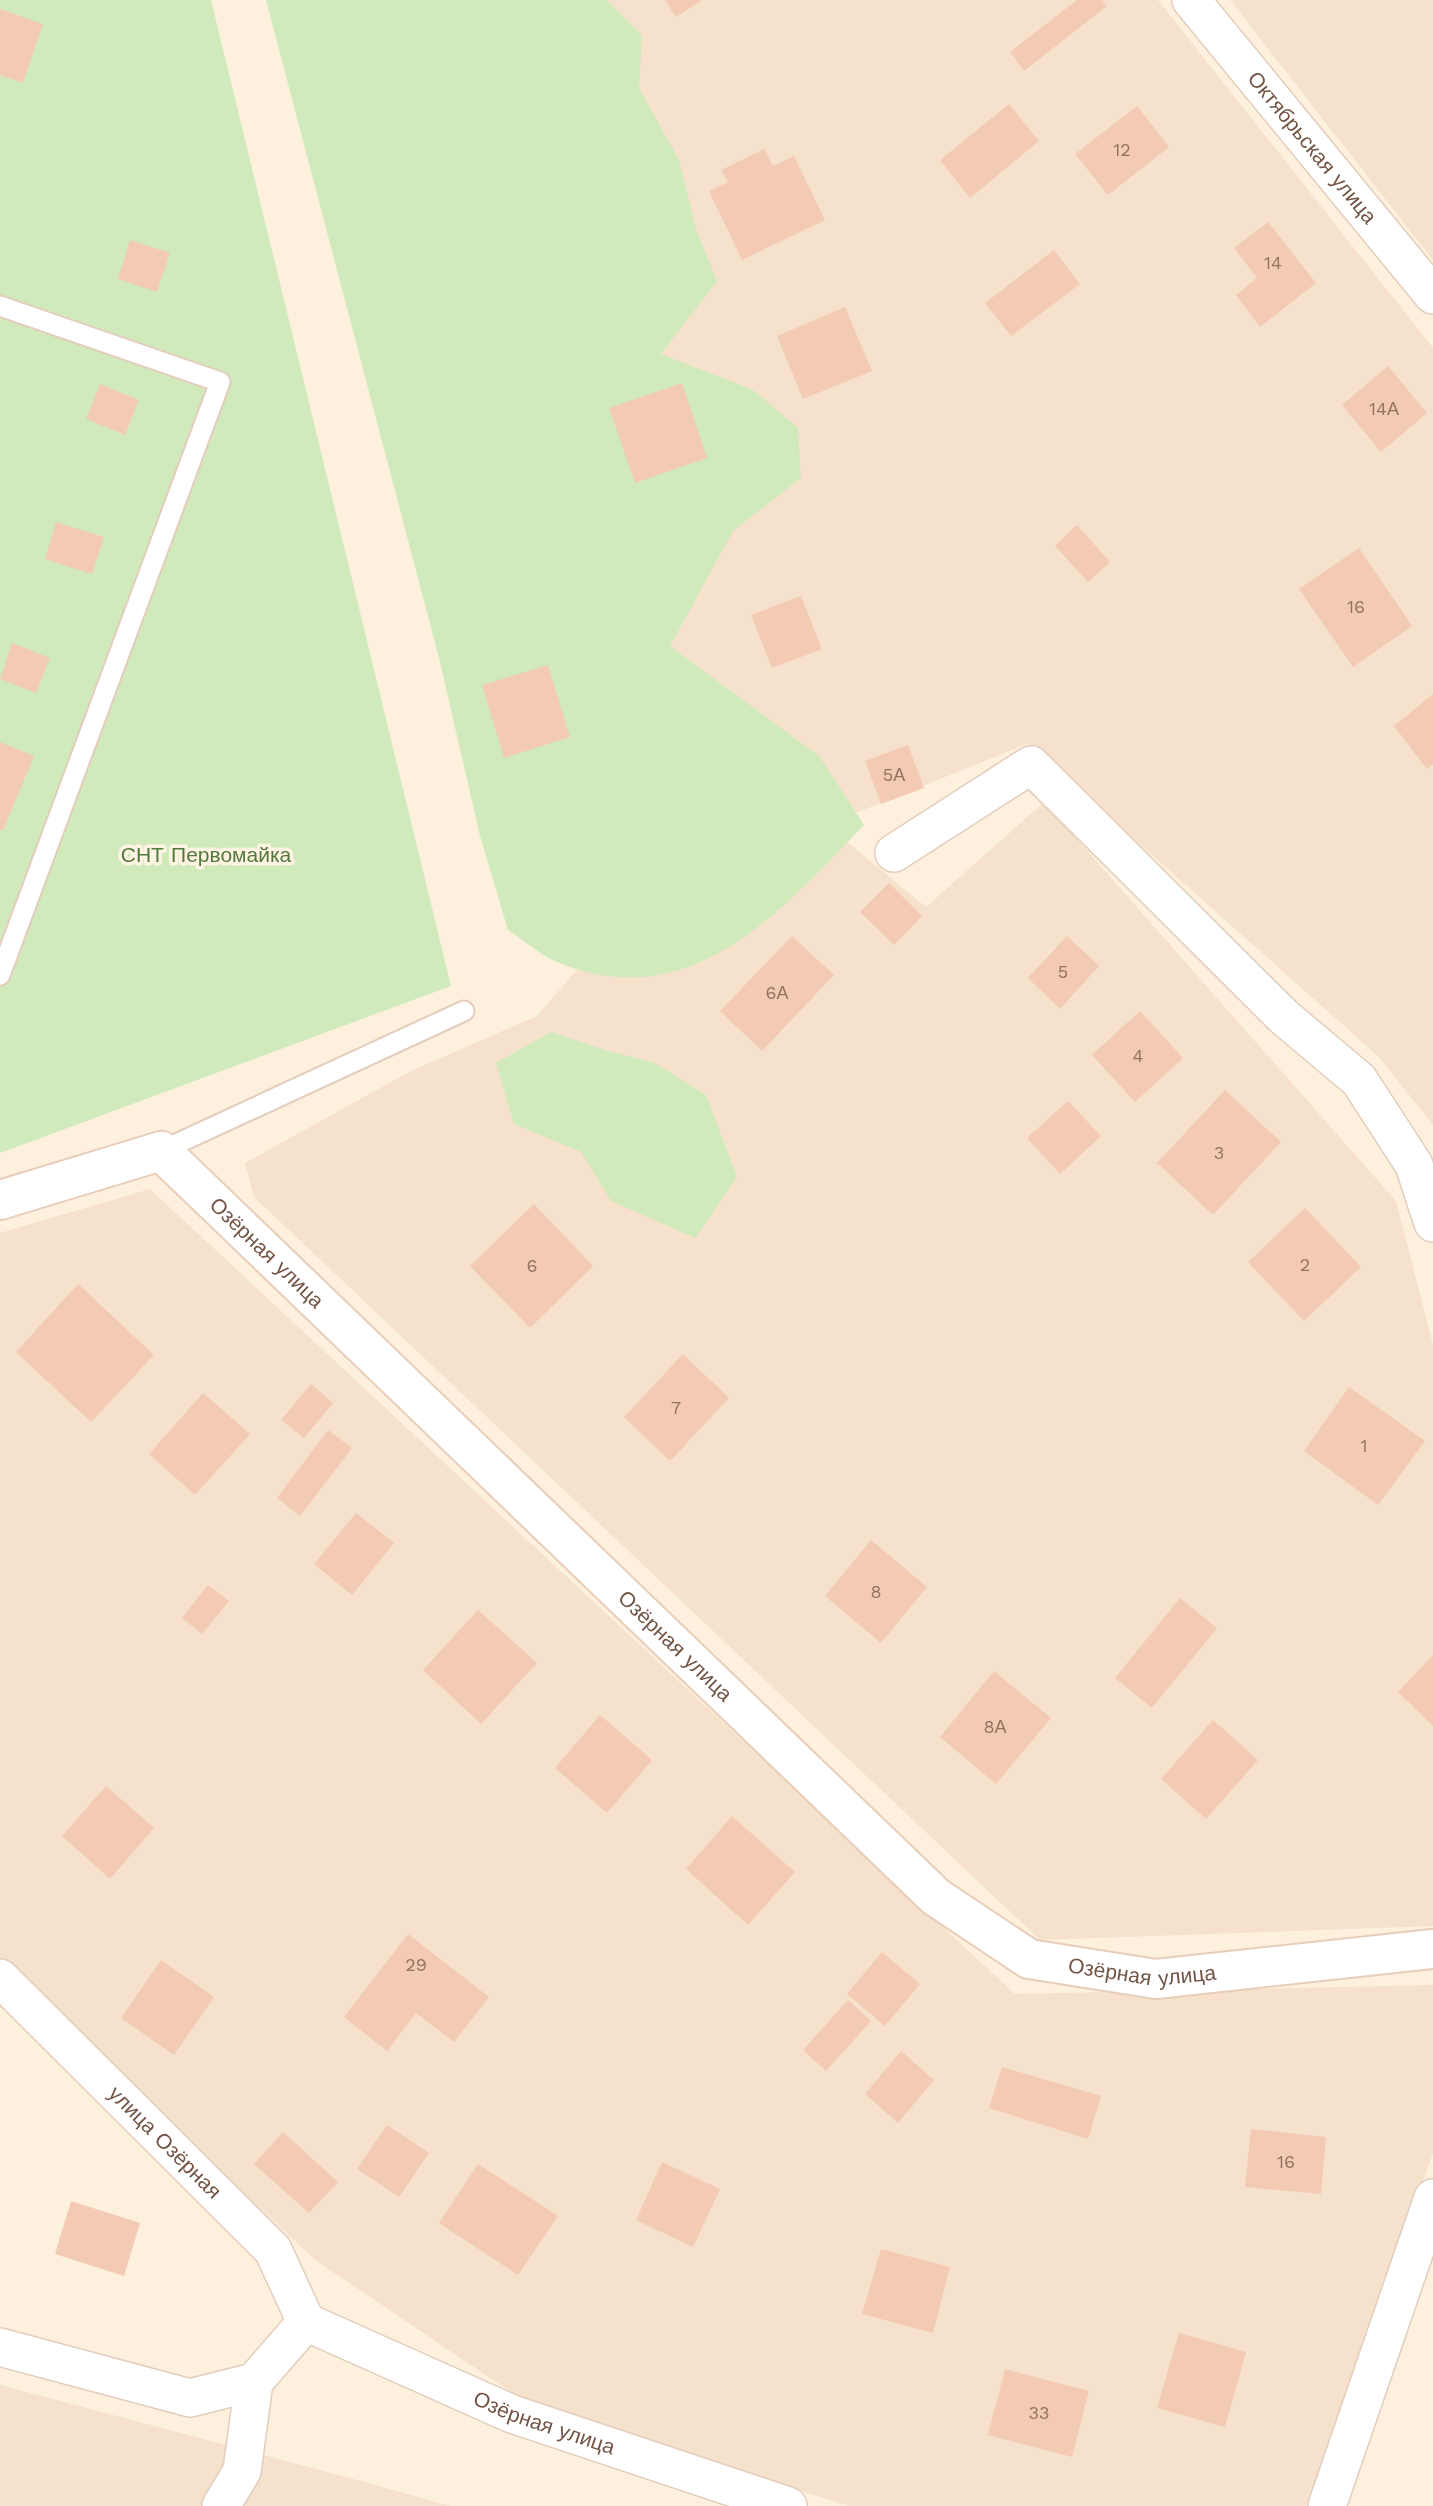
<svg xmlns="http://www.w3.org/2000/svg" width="1433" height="2506" viewBox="0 0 1433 2506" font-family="'Work Sans',sans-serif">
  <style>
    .residential { fill: #f5e1cc }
    .green { fill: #d1eabc }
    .building { fill: #f3cbb4 }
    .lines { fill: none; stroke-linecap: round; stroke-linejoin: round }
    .lane-casing { stroke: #e3cdbd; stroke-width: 23 }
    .street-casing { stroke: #e3cdbd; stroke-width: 40 }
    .secondary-casing { stroke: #e8cdb9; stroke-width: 42 }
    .lane { stroke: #fff; stroke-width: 19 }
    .street { stroke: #fff; stroke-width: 37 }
    .secondary { stroke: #fff; stroke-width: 38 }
    .labels { text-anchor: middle; stroke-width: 7; stroke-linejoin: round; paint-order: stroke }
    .number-label { font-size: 18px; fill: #937261 }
    .street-label { font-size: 21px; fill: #735445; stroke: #fff4e4 }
    .park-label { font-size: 21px; fill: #52793d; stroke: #fff4e4 }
  </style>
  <rect width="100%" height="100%" fill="#fdf0dd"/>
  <!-- residential -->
  <g class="residential">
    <path d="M275,0H1158L1433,348V1125L1379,1057L1027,744L826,825L926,907L1044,802L1396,1201L1433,1345V1926L1040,1940L254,1197L245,1163L411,1071L537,1016L606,936Z"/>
    <path d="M1230,0H1433V260Z"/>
    <path d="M150,1189L1015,1994L1433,1985V2153L1306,2506H849L631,2437L514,2394L315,2260L0,1961V1233Z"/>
    <path d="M0,2385L357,2480L450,2506H0Z"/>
  </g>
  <!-- green -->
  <g class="green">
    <path d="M0,0H211L451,986L0,1153Z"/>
    <path d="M266,0H607L642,35L639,88L679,160L696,229L717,281L661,354L753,390L798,428L801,478L733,531L670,646L819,756L864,825C781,911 690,1018 557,962C540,955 524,940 508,930L480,836L439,658Z"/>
    <path d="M551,1032L608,1051L655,1063L706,1095L737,1177L695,1238L611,1201L581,1152L514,1124L496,1063Z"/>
  </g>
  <!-- building -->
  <g class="building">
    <path d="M665,0H702L676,17Z"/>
    <path d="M1077,0H1102L1107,6L1024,71L1010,52Z"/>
    <path d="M0,9L43,24L23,83L0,75Z"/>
    <path d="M1009,104L1039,141L970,198L940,160Z"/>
    <path d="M1137,106L1169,147L1108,195L1075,154Z"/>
    <path d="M764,149L773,166L794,156L825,220L742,260L709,191L728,182L721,170Z"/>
    <path d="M1268,222L1316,283L1260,327L1236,295L1257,278L1234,248Z"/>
    <path d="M130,240L170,253L157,292L118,279Z"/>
    <path d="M1054,250L1080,284L1011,336L985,303Z"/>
    <path d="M845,307L872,371L803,399L777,336Z"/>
    <path d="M1388,366L1427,413L1381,452L1342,405Z"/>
    <path d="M682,383L707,458L635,483L609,408Z"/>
    <path d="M100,384L139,400L125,435L86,419Z"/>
    <path d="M56,522L104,537L92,574L45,559Z"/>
    <path d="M1077,525L1110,562L1088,582L1055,546Z"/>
    <path d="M1359,548L1412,626L1353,667L1299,589Z"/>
    <path d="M801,596L822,649L772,668L751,615Z"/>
    <path d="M12,643L50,658L36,693L0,679Z"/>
    <path d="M548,665L570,737L504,758L482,685Z"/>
    <path d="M1433,694V764L1427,769L1394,726Z"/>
    <path d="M0,742L34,756L3,831L0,830Z"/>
    <path d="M908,745L924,788L881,804L865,761Z"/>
    <path d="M889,883L922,916L894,945L860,912Z"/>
    <path d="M792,936L834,975L762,1051L720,1011Z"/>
    <path d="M1067,936L1099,966L1060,1009L1028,978Z"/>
    <path d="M1140,1011L1183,1058L1135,1102L1092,1055Z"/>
    <path d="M1225,1090L1281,1142L1213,1215L1157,1163Z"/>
    <path d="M1068,1101L1101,1136L1060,1174L1027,1138Z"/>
    <path d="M534,1204L593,1266L530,1328L470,1266Z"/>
    <path d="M1305,1208L1361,1267L1304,1321L1248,1262Z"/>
    <path d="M78,1284L154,1355L91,1422L16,1352Z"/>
    <path d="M683,1354L729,1398L670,1461L624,1417Z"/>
    <path d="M311,1384L333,1403L304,1438L281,1420Z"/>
    <path d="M1349,1387L1425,1441L1378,1505L1304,1451Z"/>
    <path d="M203,1393L250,1434L195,1495L149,1454Z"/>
    <path d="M328,1430L352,1448L300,1516L277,1498Z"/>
    <path d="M356,1513L394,1543L352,1595L314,1564Z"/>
    <path d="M871,1540L927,1587L881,1643L825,1596Z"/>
    <path d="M208,1585L229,1601L202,1634L182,1618Z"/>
    <path d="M1180,1598L1217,1628L1152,1708L1115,1678Z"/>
    <path d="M478,1610L537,1663L481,1724L423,1670Z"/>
    <path d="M1433,1655V1726L1398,1692Z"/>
    <path d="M994,1671L1051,1718L996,1784L940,1737Z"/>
    <path d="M600,1715L652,1760L607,1813L555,1768Z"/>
    <path d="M1213,1720L1258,1760L1206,1819L1161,1779Z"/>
    <path d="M106,1786L154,1828L110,1879L62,1836Z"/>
    <path d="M732,1816L795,1872L748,1925L686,1869Z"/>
    <path d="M408,1934L489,1997L454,2042L416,2013L387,2051L344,2017Z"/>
    <path d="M882,1952L920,1984L885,2026L847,1994Z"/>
    <path d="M161,1960L214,1997L174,2055L121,2018Z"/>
    <path d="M848,2000L871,2021L826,2071L803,2050Z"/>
    <path d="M901,2051L934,2080L898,2123L865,2094Z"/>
    <path d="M1002,2067L1101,2096L1088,2139L989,2108Z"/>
    <path d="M387,2125L429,2153L399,2197L357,2169Z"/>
    <path d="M1251,2129L1326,2137L1321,2194L1245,2187Z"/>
    <path d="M283,2132L338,2182L309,2213L254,2164Z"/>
    <path d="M662,2162L720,2189L693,2247L636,2220Z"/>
    <path d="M478,2164L558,2216L518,2275L439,2223Z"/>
    <path d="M71,2201L140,2223L124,2276L55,2254Z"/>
    <path d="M881,2249L950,2267L933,2333L862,2314Z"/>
    <path d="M1179,2333L1246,2352L1225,2427L1157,2408Z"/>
    <path d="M1005,2369L1089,2391L1072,2457L988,2435Z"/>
  </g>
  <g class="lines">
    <!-- lane casing -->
    <g class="lane-casing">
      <g id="lane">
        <path d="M0,306L220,382L0,975"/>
        <path d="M161,1151L464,1011"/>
      </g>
    </g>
    <!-- street casing -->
    <g class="street-casing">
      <g id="street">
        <path id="s1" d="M1191,0L1433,295"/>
        <path d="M894,853L1031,765L1284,1017L1359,1080L1414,1165L1433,1223"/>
        <path id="s2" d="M0,1978L273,2250L306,2322"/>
        <path id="s3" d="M306,2322L512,2414L788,2506"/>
        <path d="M0,2347L190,2398L254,2382L306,2322"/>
        <path d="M221,2506L242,2471L254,2382"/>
        <path d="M1327,2506L1433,2198"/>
      </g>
    </g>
    <!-- secondary casing -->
    <g class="secondary-casing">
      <g id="secondary">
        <path id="s4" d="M0,1200L161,1151L936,1897L1029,1959L1156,1979L1433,1949"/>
      </g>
    </g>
    <!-- lane -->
    <use href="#lane" class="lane"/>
    <!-- street -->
    <use href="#street" class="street"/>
    <!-- secondary -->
    <use href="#secondary" class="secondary"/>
  </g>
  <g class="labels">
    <!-- number labels -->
    <g class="number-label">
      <text x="1122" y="156">12</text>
      <text x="1273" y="269">14</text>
      <text x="1384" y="415">14А</text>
      <text x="1356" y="613">16</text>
      <text x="894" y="781">5А</text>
      <text x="1063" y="978">5</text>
      <text x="777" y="999">6А</text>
      <text x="1138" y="1062">4</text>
      <text x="1219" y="1159">3</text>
      <text x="1305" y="1271">2</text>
      <text x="532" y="1272">6</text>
      <text x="676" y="1414">7</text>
      <text x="1364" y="1452">1</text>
      <text x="876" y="1598">8</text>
      <text x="995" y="1733">8А</text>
      <text x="416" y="1971">29</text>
      <text x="1286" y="2168">16</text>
      <text x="1039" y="2419">33</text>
    </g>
    <!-- street labels -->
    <g class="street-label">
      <text dy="7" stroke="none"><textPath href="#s1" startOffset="191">Октябрьская улица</textPath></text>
      <text dy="7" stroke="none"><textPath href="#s4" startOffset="315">Озёрная улица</textPath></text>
      <text dy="7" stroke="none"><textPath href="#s4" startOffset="882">Озёрная улица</textPath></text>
      <text dy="7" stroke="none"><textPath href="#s4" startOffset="1470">Озёрная улица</textPath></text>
      <text dy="7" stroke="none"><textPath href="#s2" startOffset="233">улица Озёрная</textPath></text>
      <text dy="7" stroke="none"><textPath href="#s3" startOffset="259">Озёрная улица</textPath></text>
    </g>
    <!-- park labels -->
    <g class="park-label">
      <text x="206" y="862">СНТ Первомайка</text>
    </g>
  </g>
</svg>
